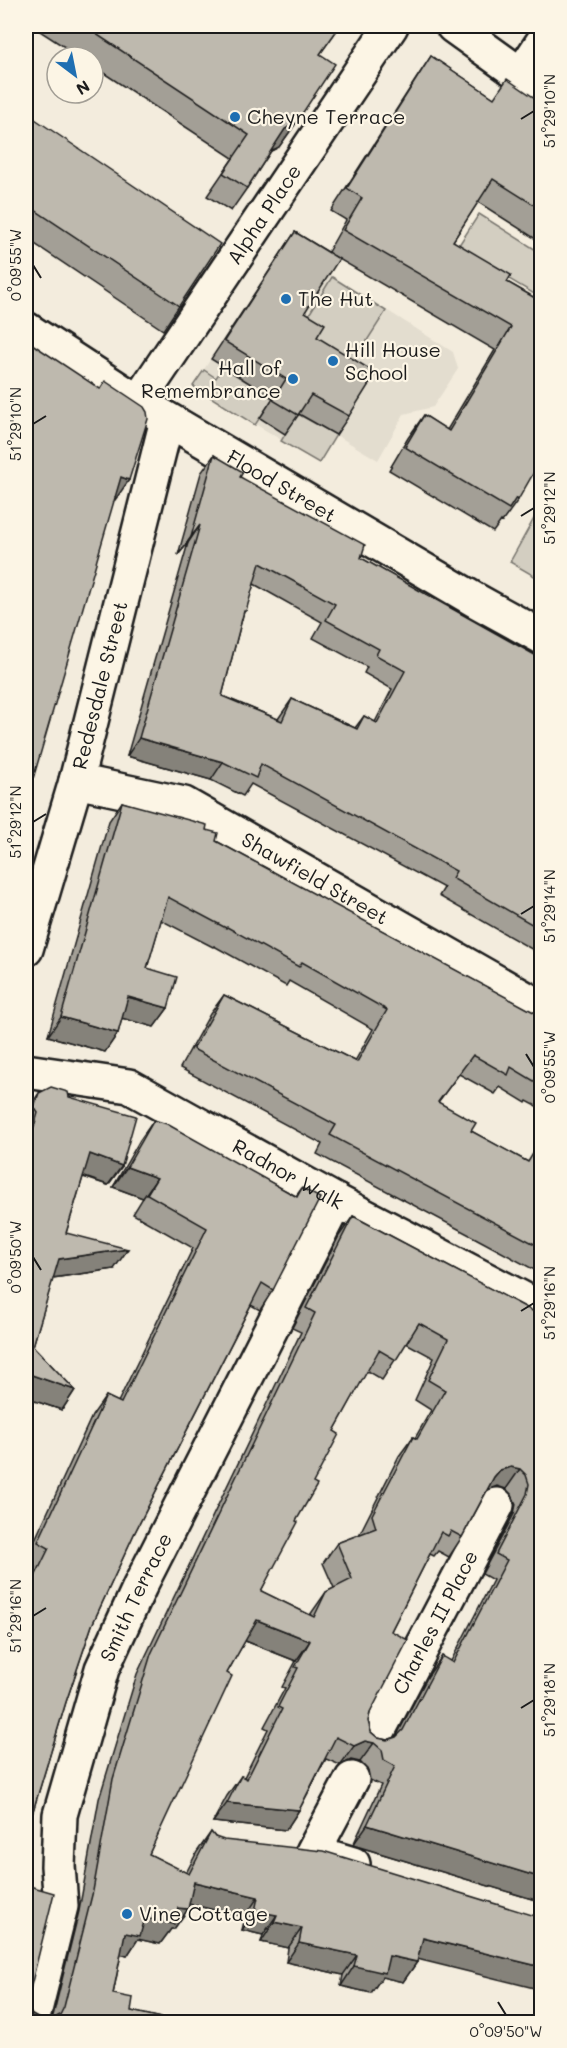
<svg xmlns="http://www.w3.org/2000/svg" width="567" height="2048" viewBox="0 0 567 2048" font-family="Mali,sans-serif">
  <style>
    .built { fill: #e3ddcf }
    .green { fill: #d3cec1; stroke: #78756e; stroke-width: 1.5 }
    .lines { fill: none; stroke-linecap: round; stroke-linejoin: round }
    .minor-casing { stroke: #1c1c1c; stroke-width: 38 }
    .minor { stroke: #fcf5e5; stroke-width: 33 }
    .wall { fill: #a39f96; stroke: #1c1c1c; stroke-width: 1.5; fill-rule: evenodd }
    .shaded-wall { fill: #85827a; stroke: #1c1c1c; stroke-width: 1.5 }
    .building { fill: #beb9ae; stroke: #1c1c1c; stroke-width: 1.5; fill-rule: evenodd }
    .ticks { fill: none; stroke: #1c1c1c; stroke-width: 2 }
    .poi-dot { fill: #1f6fb2; stroke: #fcf5e5; stroke-width: 2 }
    .labels { text-anchor: middle; stroke-width: 4.5; stroke-linejoin: round; paint-order: stroke }
    .poi-label { font-size: 20px; fill: #1c1c1c; stroke: #fcf5e5; text-anchor: start }
    .street-label { font-size: 20px; fill: #1c1c1c; stroke: #fcf5e5 }
    .neatline { fill: none; stroke: #1c1c1c; stroke-width: 2 }
    .ticks-label { font-size: 15px; text-anchor: middle; fill: #1c1c1c }
  </style>
  <rect width="100%" height="100%" fill="#f3ecdd"/>
  <filter id="ink" filterUnits="userSpaceOnUse"><feTurbulence type="fractalNoise" baseFrequency=".0167" numOctaves="2"/><feDisplacementMap in="SourceGraphic" scale="12" xChannelSelector="R" yChannelSelector="G"/><feConvolveMatrix kernelMatrix="1 2 1 2 8 2 1 2 1" color-interpolation-filters="sRGB"/></filter>
  <g filter="url(#ink)">
    <!-- built -->
    <path class="built" d="M285,246L453,352L458,369L433,407L404,414L378,460L336,435L319,463L193,386Z"/>
    <!-- green -->
    <g class="green">
      <path d="M479,214L541,253V298L457,248Z"/>
      <path d="M332,277L386,311L352,364L297,334Z"/>
      <path d="M223,367L273,398L255,425L193,386L204,370L216,378Z"/>
      <path d="M298,414L336,435L319,463L281,441Z"/>
      <path d="M541,506V580L510,562Z"/>
    </g>
    <g class="lines">
      <!-- minor casing -->
      <g class="minor-casing">
        <g id="minor">
          <path d="M453,26L542,90"/>
          <path d="M521,75L542,43"/>
          <path id="s1" d="M26,329L138,402L475,600L542,637"/>
          <path id="s2" d="M138,402L391,26"/>
          <path id="s3" d="M76,781L184,804L542,1008"/>
          <path id="s4" d="M26,949L76,781L167,420"/>
          <path id="s5" d="M26,1071L129,1086L336,1201L542,1309"/>
          <path id="s6" d="M373,1741L497,1505"/>
          <path d="M352,1779L313,1852L353,1864"/>
          <path id="s7" d="M32,2022L61,1906L58,1866L60,1815L102,1669L140,1586L336,1201"/>
        </g>
      </g>
      <!-- minor -->
      <use href="#minor" class="minor"/>
    </g>
    <!-- wall -->
    <g class="wall">
      <path d="M32,26H340L320,54L296,123L279,147L271,151L247,188L231,211L207,196L233,158L93,66V57H80Z"/>
      <path d="M431,56L494,98L542,107V243L478,202L453,241L507,282L542,302L518,500L502,522L501,521L493,532L389,470L408,438L424,415L447,430L495,350L334,256L305,312L317,337L349,416L336,435L299,414L285,434L260,418L273,398L211,359L295,232L328,252L346,220L331,211L416,79Z"/>
      <path d="M26,113L179,306L163,330L26,238Z"/>
      <path d="M214,455L240,477L361,558L542,659V955L439,896L444,888L251,784L243,796L211,780L127,756L188,543L178,555L201,473ZM254,584L322,622L313,638L367,667L364,673L392,689L375,722L364,716L355,728L292,699L278,719L222,696L243,615Z"/>
      <path d="M122,802L206,830L216,841L540,1016L542,1014V1109L527,1101L526,1103L500,1087L495,1094L459,1074L438,1102L471,1131L528,1162L542,1156V1274L481,1241L317,1154L322,1144L180,1068L210,1014L224,995L355,1061L373,1029L289,981L286,986L214,946L213,947L161,920L147,968L168,1008L154,1027L122,1018L118,1033L105,1052L48,1036L109,821Z"/>
      <path d="M39,1093L69,1097L122,1166L108,1185L83,1177L66,1233L114,1269L53,1278L33,1346L75,1390L62,1410L26,1398V1112Z"/>
      <path d="M154,1120L296,1196L302,1188L273,1290L260,1310L251,1305L134,1534L92,1625L66,1702L26,1834V1587L35,1567L26,1562V1559L92,1416L106,1396L118,1402L193,1248L133,1214L143,1198L113,1187L140,1140Z"/>
      <path d="M353,1216L542,1316V1902L353,1845L381,1785L370,1780L368,1770L360,1762L351,1760L340,1765L326,1759L299,1810L286,1830L213,1822L227,1796L241,1776L244,1777L268,1729L264,1727L285,1688L282,1687L296,1661L245,1641L227,1673L149,1854L186,1873L197,1852L211,1832L215,1837L417,1960V1962L403,1982L382,1977L371,1993L341,1986L343,1975L286,1962L288,1948L261,1942L263,1935L242,1930L245,1917L189,1904L188,1909L174,1929H171L160,1944L138,1939L127,1956L121,1954L113,1994L131,2011L179,2022H26L28,1998V2008L32,2015L41,2020H52L79,1911L99,1799L137,1674L301,1332L292,1328L339,1236ZM406,1343L434,1358L415,1400L431,1410L415,1438L413,1437L399,1456L359,1535L337,1543L323,1563L334,1588L326,1592L310,1615L261,1591L296,1521L334,1431L367,1371L382,1380ZM497,1486L506,1489L512,1495L516,1504L514,1514L482,1574L493,1580L451,1661L442,1656L428,1676L396,1737L387,1740L378,1738L371,1732L368,1721L391,1631L430,1554L434,1556L438,1551L449,1557L462,1537L488,1489Z"/>
    </g>
    <!-- shaded-wall -->
    <g class="shaded-wall">
      <path d="M296,123L279,147L269,152L285,129Z"/>
      <path d="M121,477L129,480L115,500L107,497Z"/>
      <path d="M200,525L188,543L178,555L191,537Z"/>
      <path d="M139,738L223,762L211,780L127,756Z"/>
      <path d="M128,997L168,1008L154,1027L114,1016Z"/>
      <path d="M61,1017L118,1033L105,1052L48,1036Z"/>
      <path d="M90,1154L122,1166L108,1185L76,1174Z"/>
      <path d="M127,1167L157,1178L143,1198L113,1187Z"/>
      <path d="M128,1249L114,1269L45,1279L59,1259Z"/>
      <path d="M26,1373L75,1390L62,1410L26,1398Z"/>
      <path d="M511,1467L520,1469L506,1489L497,1486L487,1490L494,1477L500,1470Z"/>
      <path d="M257,1620L310,1641L296,1661L243,1640Z"/>
      <path d="M365,1741L374,1743L360,1762L351,1760L340,1765L354,1746Z"/>
      <path d="M227,1803L299,1810L286,1830L213,1822Z"/>
      <path d="M367,1825L542,1878V1902L353,1845Z"/>
      <path d="M194,1882L258,1897L245,1917L180,1902Z"/>
      <path d="M178,1908L188,1909L174,1929H171L160,1944L138,1939L127,1956L112,1952L125,1933L145,1918Z"/>
      <path d="M255,1911L277,1915L263,1935L242,1930Z"/>
      <path d="M274,1922L302,1928L288,1948L261,1942Z"/>
      <path d="M423,1938L542,1967V1990L409,1957Z"/>
      <path d="M299,1943L357,1955L343,1975L286,1962Z"/>
      <path d="M389,1956L417,1962L403,1982L382,1977L371,1993L341,1986L354,1966Z"/>
    </g>
    <!-- building -->
    <g class="building">
      <path d="M84,26H340L320,54L335,64L296,123L285,129L247,188L223,173L249,135Z"/>
      <path d="M431,56L494,98L507,79L542,103L540,106L542,107V210L493,179L453,241L511,275L507,282L542,302V458L518,500L516,498L509,509L405,447L424,415L449,431L511,327L343,230L362,198L347,188Z"/>
      <path d="M26,113L220,244L179,306L26,204Z"/>
      <path d="M295,232L339,259L305,312L325,324L317,337L376,373L349,416L311,395L298,415L273,400L286,379L224,341Z"/>
      <path d="M26,340L100,389L105,381L144,407L147,412L148,419L129,480L121,477L26,803Z"/>
      <path d="M214,455L243,472L240,477L365,545L361,558L542,659V930L452,878L456,871L261,764L256,778L223,762L139,738L200,525L191,537ZM260,563L335,604L326,620L379,649L376,655L405,671L377,723L364,716L357,729L292,699L282,721L222,696L244,611H246Z"/>
      <path d="M122,802L207,825L206,830L218,833L216,841L541,1016L542,1015V1082H541L539,1084L511,1067L508,1075L473,1055L438,1102L476,1123L471,1131L528,1162L534,1152L542,1156V1248L330,1135L336,1125L193,1049L224,995L357,1062L387,1010L302,962L299,967L227,927L226,928L168,897L147,968L177,977L168,1008L128,997L118,1033L61,1017Z"/>
      <path d="M51,1087L68,1092L69,1097L136,1116L122,1166L90,1154L66,1233L128,1249L59,1259L33,1346L75,1390L26,1373V1143L30,1141L38,1113L34,1107L39,1093Z"/>
      <path d="M154,1120L167,1124L297,1197L302,1188L320,1198L273,1290L262,1283L134,1534L92,1625L66,1702L26,1834V1595L49,1548L38,1542L106,1396L121,1403L207,1228L147,1194L157,1178L127,1167Z"/>
      <path d="M353,1216L542,1316V1878L367,1825L395,1766L384,1760L382,1750L374,1743L365,1741L354,1746L336,1737L299,1810L227,1803L241,1776L247,1779L282,1709L278,1707L298,1668L295,1667L310,1641L257,1620L227,1673L232,1676L149,1854L189,1874L211,1832L215,1837L224,1840L323,1851L542,1918V1967L423,1938L417,1962L389,1956L385,1973L354,1966L357,1955L299,1943L302,1928L274,1922L277,1915L255,1911L258,1897L194,1882L188,1909L178,1908L174,1924L145,1918L140,1936L125,1933L113,1994L133,1998L131,2011L179,2022H26V1885L54,1893L28,1998V2008L32,2015L41,2020H51L60,2015L64,2007L93,1891L113,1779L151,1654L315,1313L306,1308ZM419,1323L448,1339L428,1380L445,1390L417,1439L413,1437L372,1515L376,1528L337,1543L352,1579L326,1592L314,1617L261,1591L298,1522L296,1521L317,1485L313,1483L339,1434L334,1431L379,1350L396,1360ZM511,1467L520,1469L526,1475L529,1484L527,1494L496,1554L507,1560L453,1663L442,1656L403,1730L396,1737L387,1740L378,1738L371,1732L368,1721L370,1713L408,1640L391,1631L441,1532L448,1536L451,1531L462,1537L494,1477L500,1470Z"/>
    </g>
  </g>
  <!-- ticks -->
  <path class="ticks" d="M521,119L534,111M33,265L41,278M33,424L46,416M521,516L534,508M33,822L46,814M521,914L534,906M526,1054L534,1067M33,1257L41,1270M521,1311L534,1303M33,1616L46,1608M521,1708L534,1700M498,2002L506,2015"/>
  <!-- markers -->
  <g class="poi-dot">
    <circle cx="235" cy="117" r="6"/>
    <circle cx="286" cy="299" r="6"/>
    <circle cx="333" cy="361" r="6"/>
    <circle cx="293" cy="379" r="6"/>
    <circle cx="127" cy="1914" r="6"/>
  </g>
  <g class="labels">
    <!-- poi labels -->
    <g class="poi-label">
      <text x="247" y="124">Cheyne Terrace</text>
      <text x="298" y="306">The Hut</text>
      <text x="345" y="357">Hill House<tspan x="345" dy="23">School</tspan></text>
      <text x="281" y="375" text-anchor="end">Hall of<tspan x="281" dy="23">Remembrance</tspan></text>
      <text x="139" y="1921">Vine Cottage</text>
    </g>
    <!-- street labels -->
    <g class="street-label">
      <text dy="7" stroke="none"><textPath href="#s2" startOffset="226">Alpha Place</textPath></text>
      <text dy="7" stroke="none"><textPath href="#s1" startOffset="300">Flood Street</textPath></text>
      <text dy="7" stroke="none"><textPath href="#s4" startOffset="274">Redesdale Street</textPath></text>
      <text dy="7" stroke="none"><textPath href="#s3" startOffset="261">Shawfield Street</textPath></text>
      <text dy="7" stroke="none"><textPath href="#s5" startOffset="286">Radnor Walk</textPath></text>
      <text dy="7" stroke="none"><textPath href="#s7" startOffset="442">Smith Terrace</textPath></text>
      <text dy="7" stroke="none"><textPath href="#s6" startOffset="134">Charles II Place</textPath></text>
    </g>
  </g>
  <!-- margin -->
  <rect width="567" height="2048" fill="none" stroke="#fcf5e5" stroke-width="66"/>
  <!-- north arrow -->
  <g transform="translate(75 75) rotate(148)"><circle r="28" fill="#fcf5e5" stroke="#a29e95" stroke-width="1.5"/>
  <path d="M0-4.5L10 22L0 15L-10 22Z" fill="#1f6fb2"/>
  <text y="-9" font-size="16" font-weight="bold" text-anchor="middle" fill="#1c1c1c">N</text>
  </g>
  <rect x="33" y="33" width="501" height="1982" class="neatline"/>
  <g class="ticks-label">
    <text transform="translate(550 111) rotate(-90)" y="5">51°29'10"N</text>
    <text transform="translate(16 265) rotate(-90)" y="5">0°09'55"W</text>
    <text transform="translate(16 424) rotate(-90)" y="5">51°29'10"N</text>
    <text transform="translate(550 508) rotate(-90)" y="5">51°29'12"N</text>
    <text transform="translate(16 822) rotate(-90)" y="5">51°29'12"N</text>
    <text transform="translate(550 906) rotate(-90)" y="5">51°29'14"N</text>
    <text transform="translate(550 1067) rotate(-90)" y="5">0°09'55"W</text>
    <text transform="translate(16 1257) rotate(-90)" y="5">0°09'50"W</text>
    <text transform="translate(550 1303) rotate(-90)" y="5">51°29'16"N</text>
    <text transform="translate(16 1616) rotate(-90)" y="5">51°29'16"N</text>
    <text transform="translate(550 1700) rotate(-90)" y="5">51°29'18"N</text>
    <text x="506" y="2037">0°09'50"W</text>
  </g>
</svg>
